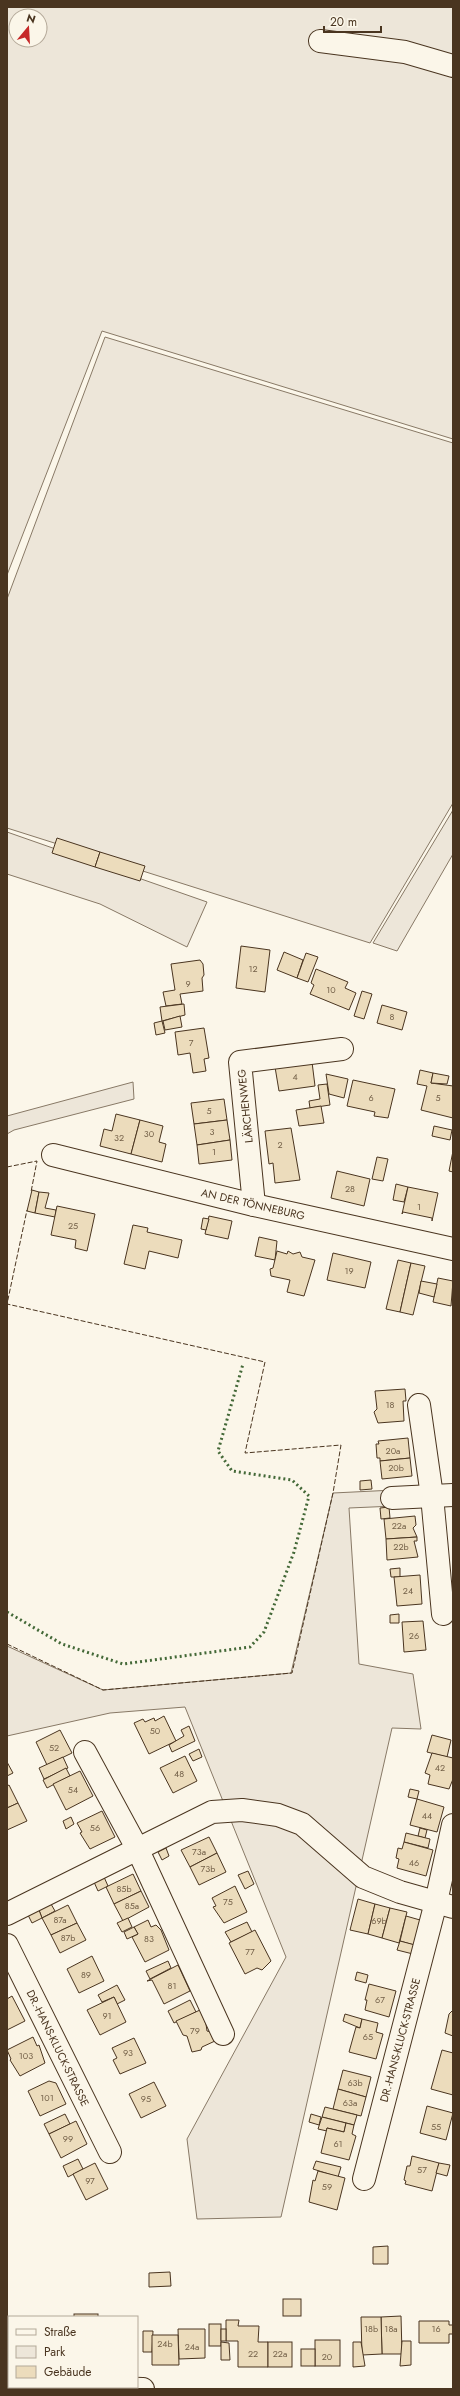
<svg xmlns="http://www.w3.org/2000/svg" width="460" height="2396" viewBox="0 0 460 2396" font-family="Jost,sans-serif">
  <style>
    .green { fill: #ede6d9; stroke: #887966; fill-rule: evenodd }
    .building { fill: #ecdcbc; stroke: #4a3520 }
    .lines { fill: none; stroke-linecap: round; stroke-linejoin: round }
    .minor-casing { stroke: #4a3520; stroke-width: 24 }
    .minor { stroke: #fbf6e9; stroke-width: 22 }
    .hedge { stroke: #436837; stroke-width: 3; stroke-dasharray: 2 3; stroke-linecap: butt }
    .fence { stroke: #4a3520; stroke-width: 1; stroke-dasharray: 5 2; stroke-linecap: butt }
    .labels { text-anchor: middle; stroke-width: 3; stroke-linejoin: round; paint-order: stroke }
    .number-label { font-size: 9px; fill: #725f47 }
    .street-label { font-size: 11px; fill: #4a3520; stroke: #fbf6e9 }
  </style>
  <rect width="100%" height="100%" fill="#fbf6e9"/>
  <!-- green -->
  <g class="green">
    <path d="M7,7H453V439L102,331L7,575ZM16,16H40V40H16Z"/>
    <path d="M105,337L453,443V803L370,943L7,828V599Z"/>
    <path d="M453,810V854L397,951L373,943Z"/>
    <path d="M7,832L207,902L187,947L100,904L7,874Z"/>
    <path d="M133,1082L134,1099L14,1130L7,1134V1116Z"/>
    <path d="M415,1489L418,1505L349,1508L359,1664L413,1674L421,1729L392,1728L281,2217L197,2219L187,2139L286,1957L185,1707L110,1713L7,1736V1646L103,1690L291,1673L333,1493Z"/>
  </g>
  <!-- building -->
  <g class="building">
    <path d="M57,838L100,852L95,867L52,853Z"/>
    <path d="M100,852L145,866L140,881L95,867Z"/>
    <path d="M241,946L270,950L265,992L236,988Z"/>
    <path d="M284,952L303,960L297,978L277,970Z"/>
    <path d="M306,953L318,957L308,982L297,978Z"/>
    <path d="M200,960L203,964L204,975L202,978L203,991L180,994L182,1004L166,1006L163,992L175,990L171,964Z"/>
    <path d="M316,969L348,982L345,988L356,993L349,1010L310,994L314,985L311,983Z"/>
    <path d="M362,991L372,994L364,1019L354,1016Z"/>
    <path d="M184,1004L185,1015L162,1021L160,1007Z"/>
    <path d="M382,1005L407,1012L402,1030L377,1023Z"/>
    <path d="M180,1016L182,1027L165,1030L163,1021Z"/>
    <path d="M162,1021L165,1033L156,1035L154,1023Z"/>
    <path d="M204,1028L209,1058L204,1059L206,1071L193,1073L190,1053L178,1055L175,1032Z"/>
    <path d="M312,1062L315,1086L279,1091L275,1067Z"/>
    <path d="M420,1070L433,1073L431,1083L453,1086V1118L421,1110L427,1086L417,1084Z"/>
    <path d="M433,1073L449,1076L447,1084L431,1083Z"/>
    <path d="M326,1074L348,1079L344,1098L329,1094Z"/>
    <path d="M353,1080L395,1089L388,1118L374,1116L375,1112L347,1106Z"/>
    <path d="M327,1084L330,1105L310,1108L309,1101L320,1099L318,1085Z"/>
    <path d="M224,1099L227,1120L194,1124L191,1103Z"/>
    <path d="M321,1106L324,1123L299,1126L296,1110Z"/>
    <path d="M116,1114L140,1120L131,1154L100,1146L104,1129L112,1131Z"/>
    <path d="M140,1120L163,1126L159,1142L166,1144L162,1162L131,1154Z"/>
    <path d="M227,1120L230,1140L197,1145L194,1124Z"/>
    <path d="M434,1126L452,1130L450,1140L432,1136Z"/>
    <path d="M291,1128L300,1180L275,1183L273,1163L269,1164L265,1131Z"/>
    <path d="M230,1140L232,1160L199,1164L197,1145Z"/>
    <path d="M453,1151V1172L449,1171Z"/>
    <path d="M377,1157L388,1159L383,1181L372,1179Z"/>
    <path d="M337,1171L370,1179L364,1206L331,1198Z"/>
    <path d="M396,1184L408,1187L404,1202L393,1200Z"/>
    <path d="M408,1187L438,1193L432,1221V1218L403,1212L402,1214Z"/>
    <path d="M32,1190L39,1192L35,1213L27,1211Z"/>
    <path d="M39,1192L49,1193L45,1208L56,1210L55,1217L35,1213Z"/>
    <path d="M57,1206L95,1214L87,1251L75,1248L76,1240L51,1235Z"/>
    <path d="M209,1216L232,1221L228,1239L205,1234Z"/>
    <path d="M203,1218L209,1219L206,1230L201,1229Z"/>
    <path d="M133,1225L148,1228L147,1232L182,1240L178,1258L149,1251L145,1269L124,1264Z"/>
    <path d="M259,1237L277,1241L275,1260L255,1256Z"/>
    <path d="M277,1251L287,1254L288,1251L293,1254L300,1252L302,1257L315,1260L304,1296L287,1292L290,1280L271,1276L270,1269L273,1268Z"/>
    <path d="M333,1253L371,1262L365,1288L327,1280Z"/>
    <path d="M398,1260L411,1263L400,1312L386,1309Z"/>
    <path d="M411,1263L425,1266L413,1315L400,1312Z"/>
    <path d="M438,1278L453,1281L451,1306L433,1302Z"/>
    <path d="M421,1281L437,1284L434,1297L419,1293Z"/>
    <path d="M405,1389L406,1401H403L404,1421L378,1423L374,1412L377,1409L375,1391Z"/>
    <path d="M408,1438L410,1458L380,1461V1458H377L376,1444H379L378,1441Z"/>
    <path d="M410,1458L412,1476L382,1479L380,1461Z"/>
    <path d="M371,1480L372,1489L360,1490V1481Z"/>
    <path d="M389,1507L390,1518L381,1519L380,1508Z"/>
    <path d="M415,1516L416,1525L413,1528L417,1537L386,1539L384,1519Z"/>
    <path d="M417,1537V1541H414L418,1557L387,1560L386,1539Z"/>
    <path d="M400,1568V1577H391L390,1569Z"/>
    <path d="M420,1575L422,1604L397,1606L394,1577Z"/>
    <path d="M399,1614V1623H390V1615Z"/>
    <path d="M423,1621L426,1650L404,1652L402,1622Z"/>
    <path d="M164,1716L176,1741L149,1754L134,1723L143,1719L145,1722L154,1718L155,1721Z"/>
    <path d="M189,1726L195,1741L172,1752L169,1745L184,1736L181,1730Z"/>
    <path d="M60,1730L72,1753L47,1765L36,1742Z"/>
    <path d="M432,1735L451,1740L447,1757L427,1752Z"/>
    <path d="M199,1749L202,1757L193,1761L189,1754Z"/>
    <path d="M432,1753L453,1758V1779L449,1789L428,1784L430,1775L425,1773Z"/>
    <path d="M185,1756L197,1781L173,1793L160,1768Z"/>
    <path d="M63,1757L68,1768L44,1779L39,1768Z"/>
    <path d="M7,1762L13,1773L7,1776Z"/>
    <path d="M66,1768L70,1776L47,1788L43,1780Z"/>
    <path d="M80,1771L93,1796L66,1810L53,1784Z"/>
    <path d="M9,1785L18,1803L7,1808V1786Z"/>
    <path d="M410,1789L419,1791L417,1799L408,1797Z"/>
    <path d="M417,1799L444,1807L437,1832L410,1825Z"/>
    <path d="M18,1803L27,1821L7,1830V1808Z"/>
    <path d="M102,1811L115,1837L90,1849L80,1833L82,1832L77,1823Z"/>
    <path d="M71,1817L74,1824L66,1829L63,1821Z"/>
    <path d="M420,1828L427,1830L425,1838L418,1836Z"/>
    <path d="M406,1833L430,1839L428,1848L404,1842Z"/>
    <path d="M209,1837L217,1853L190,1867L181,1850Z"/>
    <path d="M404,1842L433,1850L426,1876L397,1868L399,1859L396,1858L398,1848L402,1849Z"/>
    <path d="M166,1848L169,1856L162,1860L158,1852Z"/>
    <path d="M217,1853L226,1872L199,1885L190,1867Z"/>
    <path d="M248,1871L254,1884L245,1889L238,1875Z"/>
    <path d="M133,1874L141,1891L114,1904L106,1887Z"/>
    <path d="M104,1877L108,1886L98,1891L94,1882Z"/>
    <path d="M235,1886L247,1912L224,1923L213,1907L216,1906L212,1898Z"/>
    <path d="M141,1891L149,1907L123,1921L114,1904Z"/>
    <path d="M358,1899L375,1904L368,1934L350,1930Z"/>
    <path d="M51,1904L55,1911L42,1918L39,1910Z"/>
    <path d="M375,1904L390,1908L382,1938L368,1934Z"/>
    <path d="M68,1905L77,1923L51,1935L42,1918Z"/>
    <path d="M390,1908L407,1912L399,1943L382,1938Z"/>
    <path d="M39,1910L42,1918L32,1923L28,1915Z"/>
    <path d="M406,1916L420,1920L414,1945L400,1941Z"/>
    <path d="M128,1918L132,1927L122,1932L117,1923Z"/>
    <path d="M148,1920L151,1927L156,1925L161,1930L169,1950L145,1962L132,1937L138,1934L134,1927Z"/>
    <path d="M247,1922L252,1932L231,1942L225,1932Z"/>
    <path d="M77,1923L86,1940L60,1953L51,1935Z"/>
    <path d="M134,1927L138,1934L127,1939L124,1932Z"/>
    <path d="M255,1930L271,1961L262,1970L257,1968L245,1974L229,1943Z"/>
    <path d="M400,1941L415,1945L413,1954L397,1950Z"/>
    <path d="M92,1956L104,1981L79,1993L67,1969Z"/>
    <path d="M168,1961L171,1968L150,1979L146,1971Z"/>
    <path d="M178,1965L190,1991L164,2004L152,1980L147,1981Z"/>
    <path d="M357,1972L368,1975L366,1983L355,1980Z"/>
    <path d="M369,1984L396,1991L389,2017L365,2010L367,2000H365Z"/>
    <path d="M117,1985L125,2000L117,2004L114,1997L102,2002L98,1995Z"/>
    <path d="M12,1996L25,2021L7,2030V1999Z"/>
    <path d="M114,1997L126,2022L100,2035L87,2010Z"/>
    <path d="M190,2000L196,2012L174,2023L168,2011Z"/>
    <path d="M200,2010L206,2024L207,2031L211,2032L215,2041L202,2047L201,2050L192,2052L187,2036L183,2035L176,2021Z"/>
    <path d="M453,2010V2036L445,2033L449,2014Z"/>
    <path d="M345,2014L362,2019L360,2028L343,2021Z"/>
    <path d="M362,2019L378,2023L376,2032L383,2034L376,2059L349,2052L356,2027L360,2028Z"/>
    <path d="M33,2037L37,2046L39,2045L45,2063L20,2076L10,2060L11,2059L7,2050Z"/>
    <path d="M134,2038L146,2063L120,2074L113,2060L117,2058L112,2048Z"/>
    <path d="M442,2050L453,2053V2095L431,2089Z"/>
    <path d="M343,2070L371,2077L366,2097L338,2089Z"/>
    <path d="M49,2081L56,2083L66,2104L40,2116L28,2091Z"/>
    <path d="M154,2082L166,2106L141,2118L129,2094Z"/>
    <path d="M338,2089L366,2097L361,2116L333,2109Z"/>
    <path d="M427,2106L453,2113L446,2140L420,2133Z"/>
    <path d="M325,2107L357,2115L354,2125L322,2117Z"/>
    <path d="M65,2114L70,2124L49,2134L44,2124Z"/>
    <path d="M311,2114L321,2117L319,2125L309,2122Z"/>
    <path d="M322,2117L346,2123L344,2132L327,2128V2131L318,2129Z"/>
    <path d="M76,2121L87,2144L61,2158L49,2134Z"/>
    <path d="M346,2123L354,2125L352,2134L356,2136L349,2160L321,2153L327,2128L344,2132Z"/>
    <path d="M412,2156L439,2163L432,2191L405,2184L406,2181L404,2180L407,2166H410Z"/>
    <path d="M78,2159L83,2169L68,2177L63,2166Z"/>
    <path d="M316,2161L341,2167L338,2177L313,2169Z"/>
    <path d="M95,2163L108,2189L86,2200L73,2174Z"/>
    <path d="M439,2163L450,2165L447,2176L436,2173Z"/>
    <path d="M318,2171L345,2178L337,2210L309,2202L313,2180L315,2181Z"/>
    <path d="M388,2246V2264H373V2247Z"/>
    <path d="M170,2272L171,2286L149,2287V2273Z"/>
    <rect x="283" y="2299" width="18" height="17"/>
    <rect x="74" y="2314" width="24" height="3"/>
    <path d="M401,2316L402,2354H382L381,2317Z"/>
    <path d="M361,2317H381L382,2354L362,2355Z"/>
    <path d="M226,2320H239L238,2326H259L258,2342H268V2367H238V2341H226Z"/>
    <path d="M419,2321H449V2325H453V2334H449V2343H419Z"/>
    <rect x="209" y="2324" width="12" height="22"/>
    <path d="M178,2329H205V2358L179,2359Z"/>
    <rect x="221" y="2329" width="5" height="12"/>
    <path d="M143,2331H153L152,2352H143Z"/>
    <path d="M152,2335H178L179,2365H152Z"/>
    <rect x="315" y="2340" width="25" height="26"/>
    <path d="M402,2341H411V2365L400,2366Z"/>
    <path d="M221,2342L229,2343L230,2360H221Z"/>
    <rect x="268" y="2342" width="24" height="25"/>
    <path d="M353,2342H361L365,2366L353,2367Z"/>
    <rect x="301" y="2349" width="14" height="17"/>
  </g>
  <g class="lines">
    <!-- minor casing -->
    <g class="minor-casing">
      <g id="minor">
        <path d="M320,41L405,52L453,66"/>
        <path d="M53,1155L254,1205L453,1249"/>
        <path d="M254,1205L240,1062L342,1049"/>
        <path d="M419,1405L432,1496L443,1614"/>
        <path d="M392,1498L453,1495"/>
        <path d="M85,1752L137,1848L223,2034"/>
        <path d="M7,1914L212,1812L242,1810L278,1815L302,1824L363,1877L400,1892L453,1907"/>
        <path d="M7,1945L110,2152"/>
        <path d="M364,2179L436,1902L453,1825"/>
        <path d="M7,2379H9"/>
        <path d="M74,2387L143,2389"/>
      </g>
    </g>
    <!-- minor -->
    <use href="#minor" class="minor"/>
    <!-- hedge -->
    <path class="hedge" d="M7,1612L62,1644L123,1664L250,1647L264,1632L294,1552L309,1496L292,1480L232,1471L218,1451L243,1364"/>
    <!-- fence -->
    <g class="fence">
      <path d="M7,1167L37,1161L31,1192"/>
      <path d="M7,1644L103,1690L292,1673L333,1493L341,1445L245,1453L265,1362L7,1304L27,1210"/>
    </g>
  </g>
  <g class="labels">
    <!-- number labels -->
    <g class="number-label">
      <text x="253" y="972">12</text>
      <text x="188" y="987">9</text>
      <text x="331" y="993">10</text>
      <text x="392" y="1020">8</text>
      <text x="191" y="1046">7</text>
      <text x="295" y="1080">4</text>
      <text x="371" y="1101">6</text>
      <text x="438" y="1101">5</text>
      <text x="209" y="1114">5</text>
      <text x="212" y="1135">3</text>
      <text x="149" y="1137">30</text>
      <text x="119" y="1141">32</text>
      <text x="280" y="1148">2</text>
      <text x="214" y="1155">1</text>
      <text x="350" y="1192">28</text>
      <text x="419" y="1210">1</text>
      <text x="73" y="1229">25</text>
      <text x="349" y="1274">19</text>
      <text x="390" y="1408">18</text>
      <text x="393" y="1454">20a</text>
      <text x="396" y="1471">20b</text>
      <text x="399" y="1529">22a</text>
      <text x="401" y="1550">22b</text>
      <text x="408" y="1594">24</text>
      <text x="414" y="1639">26</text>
      <text x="155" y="1734">50</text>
      <text x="54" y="1751">52</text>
      <text x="440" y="1771">42</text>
      <text x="179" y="1777">48</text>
      <text x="73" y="1793">54</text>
      <text x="427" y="1819">44</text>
      <text x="95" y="1831">56</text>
      <text x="199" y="1855">73a</text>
      <text x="414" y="1866">46</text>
      <text x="208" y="1872">73b</text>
      <text x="124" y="1892">85b</text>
      <text x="228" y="1905">75</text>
      <text x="132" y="1909">85a</text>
      <text x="60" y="1923">87a</text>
      <text x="379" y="1924">69b</text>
      <text x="68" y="1941">87b</text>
      <text x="149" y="1942">83</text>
      <text x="250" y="1955">77</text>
      <text x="86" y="1978">89</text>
      <text x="172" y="1989">81</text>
      <text x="380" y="2003">67</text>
      <text x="107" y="2019">91</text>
      <text x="195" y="2034">79</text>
      <text x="368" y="2040">65</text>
      <text x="128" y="2056">93</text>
      <text x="26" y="2059">103</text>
      <text x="355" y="2086">63b</text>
      <text x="47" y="2101">101</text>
      <text x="146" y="2102">95</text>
      <text x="350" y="2106">63a</text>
      <text x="436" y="2130">55</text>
      <text x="68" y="2142">99</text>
      <text x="338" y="2147">61</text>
      <text x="422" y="2173">57</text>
      <text x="90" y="2184">97</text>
      <text x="327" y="2190">59</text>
      <text x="371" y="2332">18b</text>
      <text x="391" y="2332">18a</text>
      <text x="436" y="2332">16</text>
      <text x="165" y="2347">24b</text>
      <text x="192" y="2350">24a</text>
      <text x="253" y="2357">22</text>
      <text x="280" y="2357">22a</text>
      <text x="327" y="2360">20</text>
    </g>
    <!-- street labels -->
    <g class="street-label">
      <text transform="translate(245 1106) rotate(-96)" y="4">LÄRCHENWEG</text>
      <text transform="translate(253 1204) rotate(13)" y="4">AN DER TÖNNEBURG</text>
      <text transform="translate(400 2040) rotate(-75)" y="4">DR.-HANS-KLUCK-STRASSE</text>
      <text transform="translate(58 2048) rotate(64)" y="4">DR.-HANS-KLUCK-STRASSE</text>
    </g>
  </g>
  <!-- border -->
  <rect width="460" height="2396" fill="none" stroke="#4a3520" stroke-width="16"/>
  <!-- legend -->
  <rect x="8" y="2316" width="130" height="72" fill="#fbf6e9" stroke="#b4a999"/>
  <rect x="16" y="2329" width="20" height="6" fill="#fbf6e9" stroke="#b4a999"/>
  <text x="44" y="2336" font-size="12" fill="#4a3520">Straße</text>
  <rect x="16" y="2346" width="20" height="12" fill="#ede6d9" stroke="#b4a999"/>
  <text x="44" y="2356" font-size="12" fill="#4a3520">Park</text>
  <rect x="16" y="2366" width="20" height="12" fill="#ecdcbc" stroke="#b4a999"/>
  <text x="44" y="2376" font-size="12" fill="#4a3520">Gebäude</text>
  <!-- north arrow -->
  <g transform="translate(28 28) rotate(18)"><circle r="19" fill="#fbf6e9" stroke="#b4a999"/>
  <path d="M0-3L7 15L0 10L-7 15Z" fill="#c62828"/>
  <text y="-6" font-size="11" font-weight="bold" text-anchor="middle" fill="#4a3520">N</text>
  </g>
  <!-- scale -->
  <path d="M324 26v6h57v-6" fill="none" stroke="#4a3520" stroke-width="2"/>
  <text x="330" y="26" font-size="12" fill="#4a3520" stroke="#fbf6e9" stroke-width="3" paint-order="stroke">20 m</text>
</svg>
